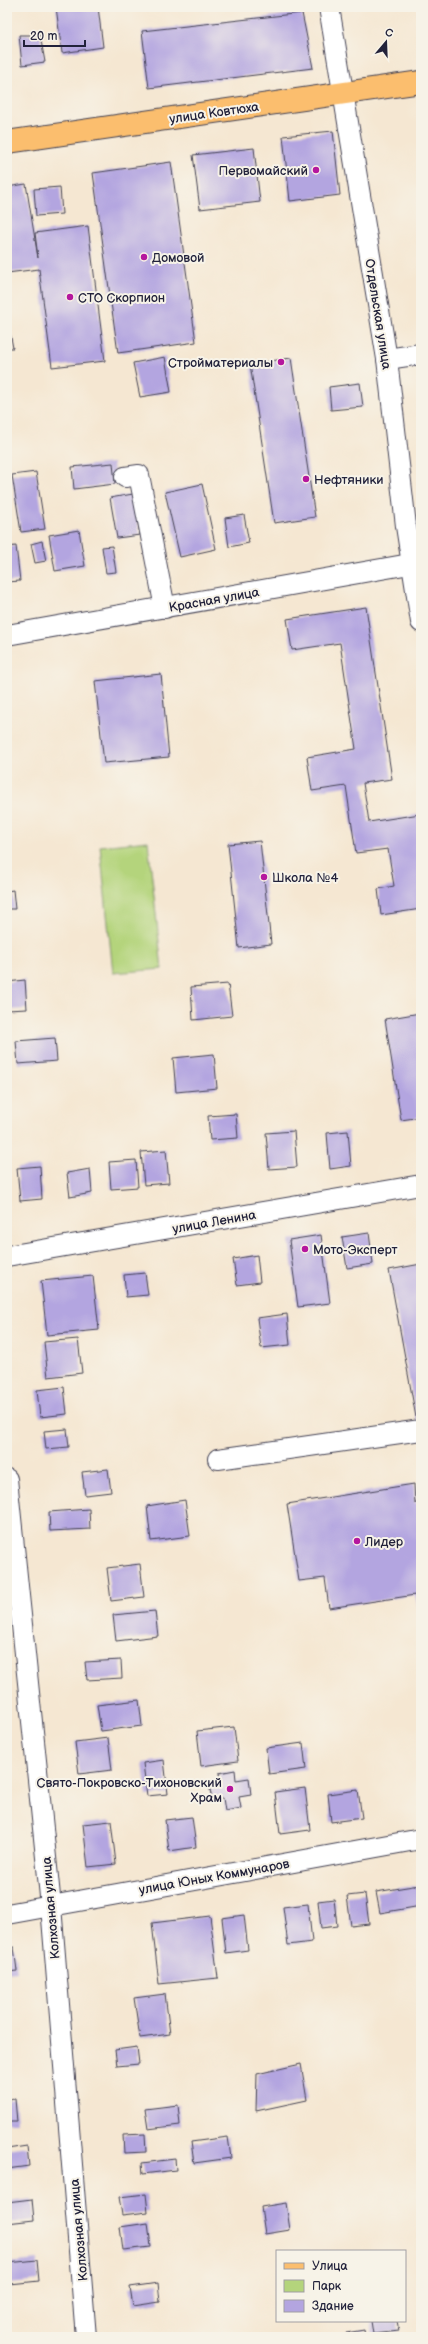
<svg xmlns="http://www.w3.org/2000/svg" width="428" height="2344" viewBox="0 0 428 2344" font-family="'Balsamiq Sans',sans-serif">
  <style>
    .green { fill: #b4d47c; stroke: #6b7b5c }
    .building { fill: #b3a5e0 }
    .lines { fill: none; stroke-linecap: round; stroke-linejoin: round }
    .minor-casing { stroke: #424052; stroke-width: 22 }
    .major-casing { stroke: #424052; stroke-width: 24 }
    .minor { stroke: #fff; stroke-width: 20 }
    .major { stroke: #fbbe6e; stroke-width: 22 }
    .poi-dot { fill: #b5179e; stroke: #f7f3e8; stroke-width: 1.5 }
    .labels { text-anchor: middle; stroke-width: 4; stroke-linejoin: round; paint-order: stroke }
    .street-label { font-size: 13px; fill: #22223b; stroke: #f7f3e8 }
    .poi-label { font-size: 13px; fill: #22223b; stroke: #f7f3e8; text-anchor: start }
  </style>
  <rect width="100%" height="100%" fill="#f7f3e8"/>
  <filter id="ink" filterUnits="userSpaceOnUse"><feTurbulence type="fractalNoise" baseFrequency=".025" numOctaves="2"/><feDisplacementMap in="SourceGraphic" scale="8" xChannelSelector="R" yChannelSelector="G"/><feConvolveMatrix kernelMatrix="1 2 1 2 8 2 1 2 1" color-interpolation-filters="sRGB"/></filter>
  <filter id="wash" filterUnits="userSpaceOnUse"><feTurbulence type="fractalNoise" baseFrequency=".012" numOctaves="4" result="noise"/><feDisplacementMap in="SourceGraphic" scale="16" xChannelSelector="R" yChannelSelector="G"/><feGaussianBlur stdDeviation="0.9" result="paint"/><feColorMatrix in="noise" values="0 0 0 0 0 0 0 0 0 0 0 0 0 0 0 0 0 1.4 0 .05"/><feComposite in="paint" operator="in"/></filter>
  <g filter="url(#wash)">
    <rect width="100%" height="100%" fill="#f5e7d2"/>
    <!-- green -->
    <path class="green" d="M148,841L162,969L113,973L100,846Z"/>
    <g id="blocks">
      <!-- building -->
      <g class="building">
        <path d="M56,7H98L103,47L62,53Z"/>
        <path d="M302,13L313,68L149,88L142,31Z"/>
        <path d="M19,35H40L45,62L22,65Z"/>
        <path d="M333,131L340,195L290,201L283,136Z"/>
        <path d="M254,148L260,202L200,209L193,155Z"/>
        <path d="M171,162L196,342L118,353L93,173Z"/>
        <path d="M26,184L38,258L35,233L88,226L105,361L52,367L39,269L7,273V187Z"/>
        <path d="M60,187L62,214L36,216L34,189Z"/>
        <path d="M7,332H10L13,348H7Z"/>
        <path d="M165,357L171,392L140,397L133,363Z"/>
        <path d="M291,358L315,517L274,523L250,364Z"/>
        <path d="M360,383L363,407L331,410L329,387Z"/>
        <path d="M113,463L115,484L74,489L72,467Z"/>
        <path d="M36,472L45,529L21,532L12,475Z"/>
        <path d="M202,484L216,549L180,557L165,492Z"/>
        <path d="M133,494L140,535L117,538L110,498Z"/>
        <path d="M244,515L249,543L229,547L225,518Z"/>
        <path d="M79,530L85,566L55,571L49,535Z"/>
        <path d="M42,541L46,561L35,563L31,544Z"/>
        <path d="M16,546L20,581L7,582V547Z"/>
        <path d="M112,546L116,572L106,573L102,547Z"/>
        <path d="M366,607L392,779L363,783L369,822L420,814L421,822V909L381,915L378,889L394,886L388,849L356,853L346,786L312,791L307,757L356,749L340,643L292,650L287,619Z"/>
        <path d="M161,674L169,757L104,763L95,681Z"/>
        <path d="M260,841L271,944L239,948L228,844Z"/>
        <path d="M13,890L15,909H7V891Z"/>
        <path d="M25,980L27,1009L7,1010V982Z"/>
        <path d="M228,984L232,1016L193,1020L191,987Z"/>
        <path d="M420,1013L421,1117L401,1120L385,1019Z"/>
        <path d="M55,1038L57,1061L18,1064L16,1041Z"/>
        <path d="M214,1054L217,1088L176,1092L173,1058Z"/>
        <path d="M236,1114L238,1138L210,1140L208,1116Z"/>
        <path d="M294,1131L297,1167L269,1169L266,1133Z"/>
        <path d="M348,1131L351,1166L330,1169L327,1133Z"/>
        <path d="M166,1150L169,1183L144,1185L141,1152Z"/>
        <path d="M136,1160L138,1187L111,1189L109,1162Z"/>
        <path d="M40,1166L42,1199L20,1201L17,1168Z"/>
        <path d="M90,1169L92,1193L70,1197L67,1173Z"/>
        <path d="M369,1233L373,1264L347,1268L342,1237Z"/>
        <path d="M321,1235L330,1303L298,1307L289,1240Z"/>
        <path d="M257,1255L260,1282L237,1285L233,1259Z"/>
        <path d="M421,1264V1423H417L389,1270Z"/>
        <path d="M145,1273L148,1295L126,1297L124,1275Z"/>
        <path d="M93,1276L99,1330L47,1335L41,1281Z"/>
        <path d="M287,1314L290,1345L261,1348L257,1318Z"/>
        <path d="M78,1339L82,1373L48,1377L44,1342Z"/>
        <path d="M64,1387L67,1414L40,1417L37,1390Z"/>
        <path d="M67,1429L69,1447L46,1449L44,1431Z"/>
        <path d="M108,1469L111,1492L85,1495L82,1472Z"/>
        <path d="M414,1484L415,1504L421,1497V1621L415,1595L329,1608L325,1578L299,1581L287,1504Z"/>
        <path d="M185,1500L190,1536L151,1541L147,1506Z"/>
        <path d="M89,1509L90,1529L50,1531L49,1512Z"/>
        <path d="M140,1564L144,1597L111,1601L107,1568Z"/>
        <path d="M155,1611L158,1636L116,1641L113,1615Z"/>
        <path d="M121,1660L122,1678L87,1680L85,1662Z"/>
        <path d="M139,1700L142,1726L101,1731L97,1705Z"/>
        <path d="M234,1727L238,1761L201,1766L197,1731Z"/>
        <path d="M108,1738L112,1770L79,1774L75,1742Z"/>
        <path d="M303,1743L306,1769L269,1774L266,1748Z"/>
        <path d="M164,1760L168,1794L147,1796L143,1763Z"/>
        <path d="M235,1770L236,1780L249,1778L251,1795L239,1797L241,1808L225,1811L223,1798L212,1800L209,1784L220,1782L219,1773Z"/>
        <path d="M305,1788L310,1830L280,1834L275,1792Z"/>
        <path d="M358,1790L362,1818L331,1822L328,1794Z"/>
        <path d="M192,1817L196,1847L169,1851L165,1820Z"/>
        <path d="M111,1821L116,1864L88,1867L83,1824Z"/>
        <path d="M419,1885L421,1906L380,1913L376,1892Z"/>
        <path d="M365,1894L369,1924L351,1926L347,1896Z"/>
        <path d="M334,1899L337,1926L321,1928L318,1901Z"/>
        <path d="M308,1904L312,1942L288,1945L283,1907Z"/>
        <path d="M244,1915L248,1950L226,1953L222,1918Z"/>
        <path d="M210,1916L218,1978L159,1984L152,1923Z"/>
        <path d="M14,1947L17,1971L7,1972V1948Z"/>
        <path d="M165,1994L170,2034L140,2038L134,1998Z"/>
        <path d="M137,2047L139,2064L117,2066L115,2050Z"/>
        <path d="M301,2064L307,2100L256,2111L257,2074Z"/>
        <path d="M15,2099L17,2122H7V2100Z"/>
        <path d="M178,2105L180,2125L148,2129L145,2109Z"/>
        <path d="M145,2134L146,2152L124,2153L123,2135Z"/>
        <path d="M228,2137L231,2158L194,2163L191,2142Z"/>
        <path d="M27,2146L29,2166L7,2169V2149Z"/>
        <path d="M175,2159L176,2170L143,2174L142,2163Z"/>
        <path d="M146,2194L148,2212L122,2215L119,2197Z"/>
        <path d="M32,2199L34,2220L7,2223V2202Z"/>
        <path d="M286,2203L290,2230L265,2234L261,2207Z"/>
        <path d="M148,2223L151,2247L123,2250L120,2227Z"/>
        <path d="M37,2260L39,2281L10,2284L8,2263Z"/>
        <path d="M158,2283L160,2302L133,2306L130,2287Z"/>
        <path d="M371,2321H397L399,2331L373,2334Z"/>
        <path d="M364,2330L365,2337H347L346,2333Z"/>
      </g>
    </g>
  </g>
  <g filter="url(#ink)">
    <use href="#blocks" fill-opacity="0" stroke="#424052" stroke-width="1"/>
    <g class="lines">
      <!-- minor casing -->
      <g class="minor-casing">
        <g id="minor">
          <path d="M329,7L387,359L406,526L421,622"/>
          <path d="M387,359L421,354"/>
          <path d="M125,477L139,475L165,608"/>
          <path d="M7,635L421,562"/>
          <path d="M7,1256L421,1185"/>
          <path d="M218,1459L421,1430"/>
          <path d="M7,1479L51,1906L86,2337"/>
          <path d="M7,1914L421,1839"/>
        </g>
      </g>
      <!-- major casing -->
      <g class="major-casing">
        <path id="major" d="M7,142L421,82"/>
      </g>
      <!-- minor -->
      <use href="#minor" class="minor"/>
      <!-- major -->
      <use href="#major" class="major"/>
    </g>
  </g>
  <!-- markers -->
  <g class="poi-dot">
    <circle cx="316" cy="170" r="4"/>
    <circle cx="144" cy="257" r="4"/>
    <circle cx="70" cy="297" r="4"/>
    <circle cx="281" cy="362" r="4"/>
    <circle cx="306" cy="479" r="4"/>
    <circle cx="264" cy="877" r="4"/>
    <circle cx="305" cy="1249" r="4"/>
    <circle cx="357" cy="1541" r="4"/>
    <circle cx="230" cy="1789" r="4"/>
  </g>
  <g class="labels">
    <!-- street labels -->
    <g class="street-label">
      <text transform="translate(214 112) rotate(-8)" y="5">улица Ковтюха</text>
      <text transform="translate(379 314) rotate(81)" y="5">Отдельская улица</text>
      <text transform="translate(214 599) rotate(-10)" y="5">Красная улица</text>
      <text transform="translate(214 1221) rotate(-10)" y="5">улица Ленина</text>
      <text transform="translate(214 1876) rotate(-10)" y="5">улица Юных Коммунаров</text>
      <text transform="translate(50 1908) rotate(-95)" y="5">Колхозная улица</text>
      <text transform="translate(78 2230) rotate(-95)" y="5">Колхозная улица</text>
    </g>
    <!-- poi labels -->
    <g class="poi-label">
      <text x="308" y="175" text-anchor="end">Первомайский</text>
      <text x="152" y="262">Домовой</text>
      <text x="78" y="302">СТО Скорпион</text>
      <text x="273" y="367" text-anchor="end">Стройматериалы</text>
      <text x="314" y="484">Нефтяники</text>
      <text x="272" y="882">Школа №4</text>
      <text x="313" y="1254">Мото-Эксперт</text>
      <text x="365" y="1546">Лидер</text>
      <text x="222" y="1787" text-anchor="end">Свято-Покровско-Тихоновский<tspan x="222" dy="15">Храм</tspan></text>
    </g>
  </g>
  <!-- margin -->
  <rect width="428" height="2344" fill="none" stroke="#f7f3e8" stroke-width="24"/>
  <!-- legend -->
  <rect x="276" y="2250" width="130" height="72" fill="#f7f3e8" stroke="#a29fa3"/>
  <rect x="284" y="2263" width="20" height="6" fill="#fbbe6e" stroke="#a29fa3"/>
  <text x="312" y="2270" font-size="12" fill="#22223b">Улица</text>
  <rect x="284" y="2280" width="20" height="12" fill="#b4d47c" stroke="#a29fa3"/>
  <text x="312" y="2290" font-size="12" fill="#22223b">Парк</text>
  <rect x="284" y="2300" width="20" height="12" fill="#b3a5e0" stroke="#a29fa3"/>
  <text x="312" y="2310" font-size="12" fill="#22223b">Здание</text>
  <!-- north arrow -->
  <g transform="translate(386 42) rotate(19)" stroke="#f7f3e8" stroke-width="3" paint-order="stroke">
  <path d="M0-3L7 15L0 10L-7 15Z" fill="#22223b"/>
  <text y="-6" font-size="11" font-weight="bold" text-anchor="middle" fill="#22223b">С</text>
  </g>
  <!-- scale -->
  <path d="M24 40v6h61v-6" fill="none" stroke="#22223b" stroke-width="2"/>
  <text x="30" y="40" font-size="12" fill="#22223b" stroke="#f7f3e8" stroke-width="3" paint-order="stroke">20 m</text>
</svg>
